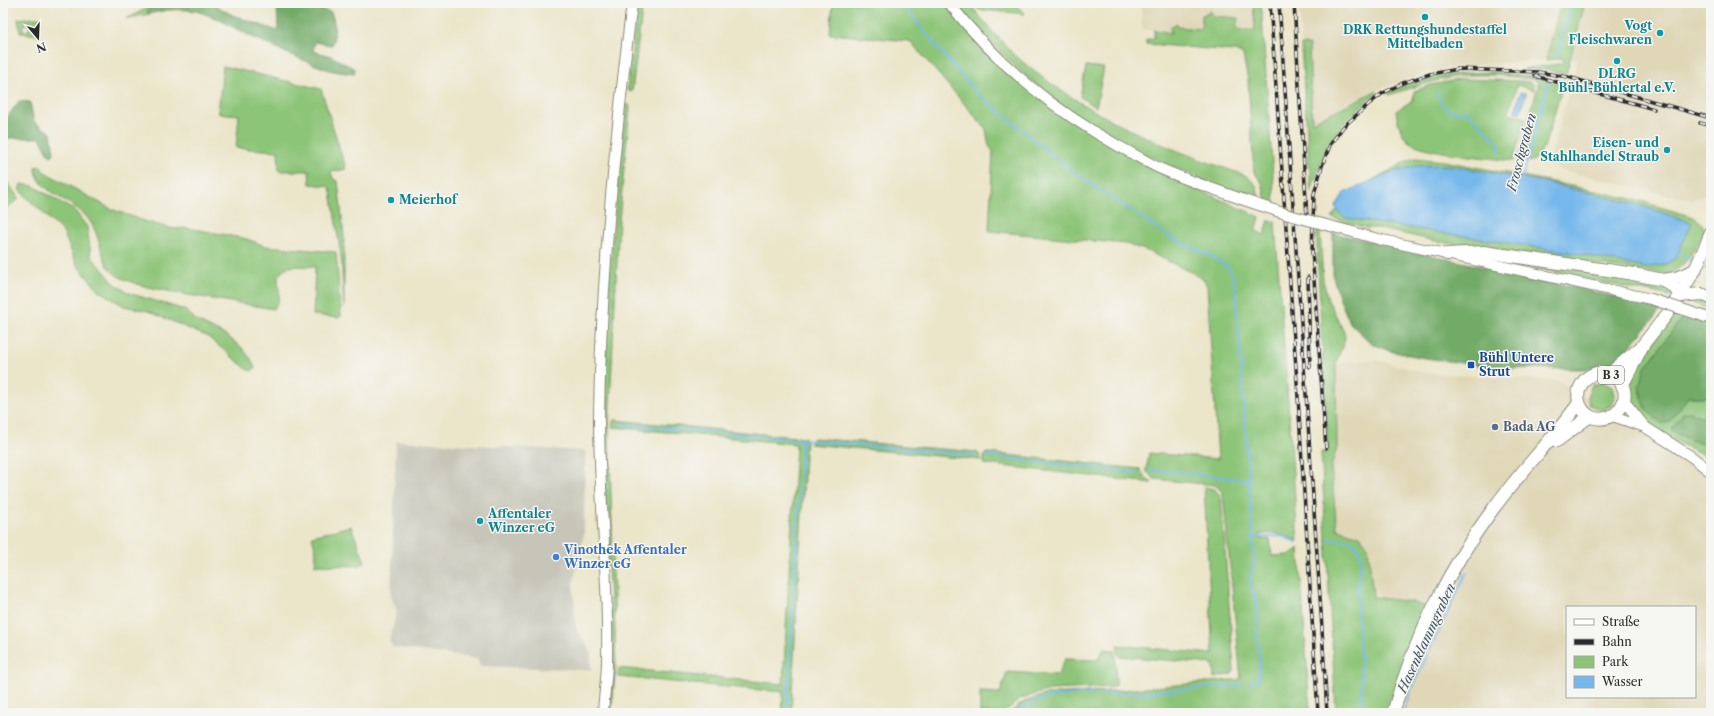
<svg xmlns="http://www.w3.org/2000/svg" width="1714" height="716" viewBox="0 0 1714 716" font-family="'Libre Caslon Text',serif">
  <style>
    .built { fill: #e0d7b7; fill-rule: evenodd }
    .industrial { fill: #c6c5b8 }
    .green { fill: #8dc578; stroke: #5c7852 }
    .forest { fill: #72aa68; stroke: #4e6a4a }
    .water { fill: #76b8eb; stroke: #50728b }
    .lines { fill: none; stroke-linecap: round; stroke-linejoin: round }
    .stream { stroke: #76b8eb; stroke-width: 2 }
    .secondary-casing { stroke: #8b887a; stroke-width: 12 }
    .primary-casing { stroke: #8b887a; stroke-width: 14 }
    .secondary { stroke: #fff; stroke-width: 10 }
    .primary { stroke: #fff; stroke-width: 12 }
    .rail-casing { stroke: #2b2b2b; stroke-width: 3.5 }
    .rail { stroke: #f6f6f2; stroke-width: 2; stroke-dasharray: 6; stroke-linecap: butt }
    .secondary-bridge-casing { stroke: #8b887a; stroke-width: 12; stroke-linecap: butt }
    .secondary-bridge { stroke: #fff; stroke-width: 10 }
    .culture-dot { fill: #0f9aa8; stroke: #f6f6f2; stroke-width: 1.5 }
    .transit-dot { fill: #1a4fb4; stroke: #f6f6f2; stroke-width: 1.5 }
    .service-dot { fill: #5c6f8a; stroke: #f6f6f2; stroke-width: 1.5 }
    .shop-dot { fill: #3f7fe0; stroke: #f6f6f2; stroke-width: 1.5 }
    .labels { text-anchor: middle; stroke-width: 3; stroke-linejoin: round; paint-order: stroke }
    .shield { fill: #f6f6f2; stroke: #686867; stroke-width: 1 }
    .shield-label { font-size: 11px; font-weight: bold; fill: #2b2b2b }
    .culture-label { font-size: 12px; font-weight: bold; fill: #0d838f; stroke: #f6f6f2; text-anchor: end }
    .transit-label { font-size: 12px; font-weight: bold; fill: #164399; stroke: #f6f6f2; text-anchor: start }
    .service-label { font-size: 12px; font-weight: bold; fill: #4e5e75; stroke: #f6f6f2; text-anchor: start }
    .shop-label { font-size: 12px; font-weight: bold; fill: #366cbe; stroke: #f6f6f2; text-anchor: start }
    .water-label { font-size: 13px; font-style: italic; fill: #425565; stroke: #f6f6f2 }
  </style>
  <rect width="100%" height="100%" fill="#f6f6f2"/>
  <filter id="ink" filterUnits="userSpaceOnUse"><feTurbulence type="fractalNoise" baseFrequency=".025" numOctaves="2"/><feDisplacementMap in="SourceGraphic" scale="8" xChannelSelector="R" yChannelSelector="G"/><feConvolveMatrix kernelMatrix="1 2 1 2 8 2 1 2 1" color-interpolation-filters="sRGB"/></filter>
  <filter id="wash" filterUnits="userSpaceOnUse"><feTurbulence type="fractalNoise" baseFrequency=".012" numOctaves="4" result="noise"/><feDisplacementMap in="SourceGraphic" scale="16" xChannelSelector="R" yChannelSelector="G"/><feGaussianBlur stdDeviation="0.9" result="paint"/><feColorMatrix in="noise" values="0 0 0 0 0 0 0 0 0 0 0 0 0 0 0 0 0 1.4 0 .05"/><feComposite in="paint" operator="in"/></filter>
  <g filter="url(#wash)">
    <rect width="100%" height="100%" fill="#ebe5c9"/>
    <!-- built -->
    <g class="built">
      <path d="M1141,3H1253L1256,39L1172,33L1142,29Z"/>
      <path d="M1299,3H1711V190L1701,197L1691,199L1673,196L1561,170L1556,167L1554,162L1552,153L1578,58H1563L1456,67L1422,74L1385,87L1312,122L1309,45H1301Z"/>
      <path d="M1377,360L1426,373L1559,381L1672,450L1711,465V713H1397L1409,676L1441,614L1412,602L1373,597L1368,547L1360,536L1337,529L1331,468L1337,447L1336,363ZM1567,607H1695V697H1567Z"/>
    </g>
    <!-- industrial -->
    <path class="industrial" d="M396,441L585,451L584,534L573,584L576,628L591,651V670L480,666L478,659L393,647L389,641L397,611L391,596Z"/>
    <!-- green -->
    <g class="green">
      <path d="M157,3H162L148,11L149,14L126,19Z"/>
      <path d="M638,3H643L632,91L631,92L627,90Z"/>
      <path d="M833,3H944L988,54L1163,174L1260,217L1258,225L1255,230L1264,235L1269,220L1275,222L1298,541L1275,533L1260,534V539H1270L1272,556L1289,555L1299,548L1310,713H1009L1024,702L1047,694L1112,691L1241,679L1223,494L1220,489L1214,485L1154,479L1146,471L1149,453L1218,459L1207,286L1203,278L1145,250L1126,244L989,231L993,151L989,146L986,129L910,41L830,34Z"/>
      <path d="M955,3H969C983,20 997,38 1013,53C1025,65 1039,75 1053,85C1114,127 1175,152 1245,175C1257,184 1257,186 1259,201C1215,185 1172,168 1130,147C1062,112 1004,62 955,3Z"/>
      <path d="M973,3H1014L1025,14L979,10Z"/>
      <path d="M1253,3H1261L1275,206L1267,204L1262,183L1254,172L1248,80L1243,55L1235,51L1146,44V40L1154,38V30L1172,33L1170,30L1172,26L1177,23V27L1201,29L1202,15L1209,13L1210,10L1213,16L1239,18L1236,25L1238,30H1255Z"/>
      <path d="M1561,3H1585L1566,74L1546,70L1524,69L1564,63L1563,58L1546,60Z"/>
      <path d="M27,18V24L23,25V31H29V18H40L38,35L20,33L18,19Z"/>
      <path d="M1301,45H1309L1312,122L1376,91L1377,93C1338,124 1325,145 1311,192Z"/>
      <path d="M223,66L321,89L346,169L331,172L333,179L338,181L344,236V308L341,256L331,191L328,186L310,184L309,171H279L278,151L236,148L239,115L218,113Z"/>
      <path d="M1086,66L1104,68L1096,107L1080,97Z"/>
      <path d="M1492,72L1533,77L1563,85L1544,148H1542C1536,162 1532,163 1517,161L1538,86V82L1534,79C1514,77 1493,74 1473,75C1444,76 1417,86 1389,95L1388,92C1426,76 1451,73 1492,72Z"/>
      <path d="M1462,79L1522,81L1531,82L1533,84L1534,90L1517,85L1509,113L1526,118L1513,161C1492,158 1420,153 1407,140C1400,133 1398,121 1396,111L1413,100L1414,91L1431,85Z"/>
      <path d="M628,104L630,107L619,220L609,425L616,666L611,713H608L612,684V657C611,590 604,524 604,458C603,340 613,222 625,105Z"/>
      <path d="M1415,158L1444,161L1543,180L1637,200L1693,217C1700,221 1704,223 1704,232C1694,249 1687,267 1667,275L1440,242L1377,228H1366L1332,218L1345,195L1407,161Z"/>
      <path d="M41,166L42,170L50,175L111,209L147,222L174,229L186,228L199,230L247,239L265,246L336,252L341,316L339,318L313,315L315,266C297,269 292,260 278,276C278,289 283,299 273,309C230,301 186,296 144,286C134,283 116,278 109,268C99,253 100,229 84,214C67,198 39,193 35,167Z"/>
      <path d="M3,176L19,199L3,210Z"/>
      <path d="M21,184L33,186L75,211L87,227L91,256L114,283L129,293L185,310L197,321L227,336L242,348L251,359L255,368L251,371L248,370L208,337L148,311L124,306L99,291L77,265L63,232L19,190Z"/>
      <path d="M1316,230L1320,231L1323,280L1328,300L1344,332L1345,339L1336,363L1337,447L1331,468L1337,529L1360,536L1368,547L1373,597L1412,602L1428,608L1388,713H1336L1321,452H1328Z"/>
      <path d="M1481,256L1661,282L1672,293L1670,296L1648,291L1647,292Z"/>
      <path d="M1711,299V310L1685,300Z"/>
      <path d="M1684,315L1645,368L1668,423L1688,397H1711V421L1690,412L1673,432L1699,443L1711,444V457L1706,456L1677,442L1653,426L1634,408L1629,400L1628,387L1643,354L1674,316Z"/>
      <path d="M1603,382L1612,387L1615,398L1611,406L1601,410L1590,405L1587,396L1592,385Z"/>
      <path d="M615,420L806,438L791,713H782L783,692L618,677L619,668L783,684L796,444L612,427L613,421Z"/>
      <path d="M813,438L976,452L979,454L981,460L810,444Z"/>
      <path d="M987,453L1140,469L1145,478L1152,483L984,464V455Z"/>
      <path d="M1204,487C1212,488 1217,489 1221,498L1234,671L1232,674L1214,678L1213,664L1118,656L1117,645L1213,654Z"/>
      <path d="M351,526L365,562L358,566L315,565L316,552L312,536Z"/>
      <path d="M1104,649L1115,650L1116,685L1113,687L1049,690L1020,699L1003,713H980V692L1000,693L1007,672L1058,675L1065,659L1097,660Z"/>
    </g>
    <!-- forest -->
    <g class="forest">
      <path d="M162,3H206L215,5L232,15L278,31L277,3H318L319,9L331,12C335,22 336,34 332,45L315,42L313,51L331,56L355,69L354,74C346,73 337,72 329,70C308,63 282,51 261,41C218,22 201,0 149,14L147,11Z"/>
      <path d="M19,101L30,102L34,122L51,133L54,153L52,156L48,154L40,138H3V123Z"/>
      <path d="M1333,233L1639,302L1638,304L1661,310L1628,349L1610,365L1603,367L1585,369L1498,368L1425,358L1389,351L1371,343L1350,323L1340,300L1333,277Z"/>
      <path d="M1684,315L1711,322V397H1688L1668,423H1661L1646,410L1639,387L1645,368Z"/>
      <path d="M1684,412H1690L1711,421V444L1699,443L1673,432L1672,428Z"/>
    </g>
    <!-- water -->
    <g class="water">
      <path d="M1520,92L1526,93L1520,113L1515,112Z"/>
      <path d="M1447,165L1544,182L1639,205L1692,223L1675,259L1663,265L1645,268L1580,254L1345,218L1335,208L1344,193L1389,173L1416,166Z"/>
    </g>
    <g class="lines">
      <!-- stream -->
      <g class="stream">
        <path d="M902,3L933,42L977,93L1068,168L1170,237L1215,258L1229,268L1235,283L1253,537L1282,536L1297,542"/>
        <path d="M1556,58L1571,3"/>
        <path d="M1437,92C1443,109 1448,113 1466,111L1499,143V153"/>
        <path d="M1522,180L1549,82"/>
        <path d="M1677,252L1694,262"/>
        <path d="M1702,266L1711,271"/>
        <path d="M620,424L976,455"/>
        <path d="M987,456L1139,473"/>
        <path d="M1150,471L1160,470L1248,480"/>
        <path d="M1328,539C1338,540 1351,538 1357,546C1365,557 1358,575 1358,588C1356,630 1364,671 1361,713"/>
        <path d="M1250,684L1258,680L1260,657L1257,639L1258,613L1256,599L1251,588L1250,580L1254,562L1253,537"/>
        <path d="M787,713L802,440"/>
        <path d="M1015,713C1046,688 1096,695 1134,693C1170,691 1205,687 1241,685"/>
        <path d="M1403,713L1412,687L1467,572"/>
      </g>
    </g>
  </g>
  <g filter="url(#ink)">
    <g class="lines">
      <!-- secondary casing -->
      <g class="secondary-casing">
        <g id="secondary">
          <path d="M949,3C998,65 1053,110 1122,148C1134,154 1146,162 1159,168C1186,180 1214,189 1241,199"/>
          <path d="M1349,231L1378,239L1651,299"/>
          <path d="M1700,315L1711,319"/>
          <path d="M1624,401L1645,427"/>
          <path d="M1613,416L1645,427L1692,457L1711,472"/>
          <path d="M603,713C604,695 607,677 607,660C609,578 599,498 599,416C601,278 615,140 632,3"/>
        </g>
      </g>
      <!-- primary casing -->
      <g class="primary-casing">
        <g id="primary">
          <path d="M1447,254L1484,252L1628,273L1663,280L1675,288L1680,296"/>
          <path d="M1663,280L1676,278L1695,270"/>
          <path d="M1680,296L1701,294L1711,298"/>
          <path d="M1609,374L1642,346L1668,313L1695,270L1711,233"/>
          <path d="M1622,386L1642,347"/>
          <path d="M1557,441L1586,419L1591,417C1619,427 1638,390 1613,376C1586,361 1563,400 1591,417"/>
          <path d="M1393,713C1413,641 1448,569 1493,509C1520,472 1552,440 1579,403"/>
        </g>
      </g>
      <!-- secondary -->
      <use href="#secondary" class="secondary"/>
      <!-- primary -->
      <use href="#primary" class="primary"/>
      <!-- rail casing -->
      <g class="rail-casing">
        <g id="rail">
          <path d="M1270,3L1297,382L1318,713"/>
          <path d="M1279,3L1321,612L1327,713"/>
          <path d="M1294,3L1307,217"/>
          <path d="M1535,76L1654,109"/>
          <path d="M1700,123L1711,126"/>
          <path d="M1308,277L1310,367"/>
          <path d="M1326,448L1312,251L1314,194L1322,166L1330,145L1343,127L1370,103L1383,93L1403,83L1430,74L1459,69L1538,72L1568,77L1711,118"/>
        </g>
      </g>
      <!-- rail -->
      <use href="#rail" class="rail"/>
      <!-- secondary-bridge casing -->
      <g class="secondary-bridge-casing">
        <g id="secondary-bridge">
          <path d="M1241,199L1289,215L1349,231"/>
          <path d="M1651,299L1700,315"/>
        </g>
      </g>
      <!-- secondary-bridge -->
      <use href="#secondary-bridge" class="secondary-bridge"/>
    </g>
  </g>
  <!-- markers -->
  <g class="culture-dot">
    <circle cx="1425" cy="17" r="4"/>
    <circle cx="1660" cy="33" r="4"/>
    <circle cx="1617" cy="61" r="4"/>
    <circle cx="1667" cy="150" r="4"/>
    <circle cx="391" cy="200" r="4"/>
    <circle cx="480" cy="521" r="4"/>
  </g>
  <rect class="transit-dot" x="1467" y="361" width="8" height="8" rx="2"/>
  <circle class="service-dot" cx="1495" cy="427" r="4"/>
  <circle class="shop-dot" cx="556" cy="557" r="4"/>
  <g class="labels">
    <!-- shield labels -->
    <rect class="shield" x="1598" y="366" width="26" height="18" rx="3"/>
    <g class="shield-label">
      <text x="1611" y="379">B 3</text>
    </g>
    <!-- culture labels -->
    <g class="culture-label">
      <text x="1652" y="30">Vogt<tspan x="1652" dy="14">Fleischwaren</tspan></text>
      <text x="1425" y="34" text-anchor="middle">DRK Rettungshundestaffel<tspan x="1425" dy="14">Mittelbaden</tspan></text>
      <text x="1617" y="78" text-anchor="middle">DLRG<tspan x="1617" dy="14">Bühl-Bühlertal e.V.</tspan></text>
      <text x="1659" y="147">Eisen- und<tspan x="1659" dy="14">Stahlhandel Straub</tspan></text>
      <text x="399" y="204" text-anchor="start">Meierhof</text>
      <text x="488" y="518" text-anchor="start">Affentaler<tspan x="488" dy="14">Winzer eG</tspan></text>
    </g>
    <!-- transit labels -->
    <g class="transit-label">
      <text x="1479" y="362">Bühl Untere<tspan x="1479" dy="14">Strut</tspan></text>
    </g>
    <!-- service labels -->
    <g class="service-label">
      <text x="1503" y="431">Bada AG</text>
    </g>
    <!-- shop labels -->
    <g class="shop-label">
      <text x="564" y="554">Vinothek Affentaler<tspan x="564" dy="14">Winzer eG</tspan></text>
    </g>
    <!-- water labels -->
    <g class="water-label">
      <text transform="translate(1521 152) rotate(-75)" y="5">Froschgraben</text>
      <text transform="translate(1426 638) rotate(-65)" y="5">Hasenklammgraben</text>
    </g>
  </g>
  <!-- margin -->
  <rect width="1714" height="716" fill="none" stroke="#f6f6f2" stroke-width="16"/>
  <!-- legend -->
  <rect x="1566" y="606" width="130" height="92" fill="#f6f6f2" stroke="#a5a5a2"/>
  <rect x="1574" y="619" width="20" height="6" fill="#ffffff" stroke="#a5a5a2"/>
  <text x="1602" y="626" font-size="12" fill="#2b2b2b">Straße</text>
  <rect x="1574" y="639" width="20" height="6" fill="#2b2b2b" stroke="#a5a5a2"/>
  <text x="1602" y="646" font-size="12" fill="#2b2b2b">Bahn</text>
  <rect x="1574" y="656" width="20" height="12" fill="#8dc578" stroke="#a5a5a2"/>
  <text x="1602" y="666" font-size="12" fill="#2b2b2b">Park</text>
  <rect x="1574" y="676" width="20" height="12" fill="#76b8eb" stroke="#a5a5a2"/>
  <text x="1602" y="686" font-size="12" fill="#2b2b2b">Wasser</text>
  <!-- north arrow -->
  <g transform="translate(38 38) rotate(161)" stroke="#f6f6f2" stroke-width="3" paint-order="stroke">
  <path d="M0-3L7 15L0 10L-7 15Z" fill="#2b2b2b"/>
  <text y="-6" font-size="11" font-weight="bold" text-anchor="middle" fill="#2b2b2b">N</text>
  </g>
</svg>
